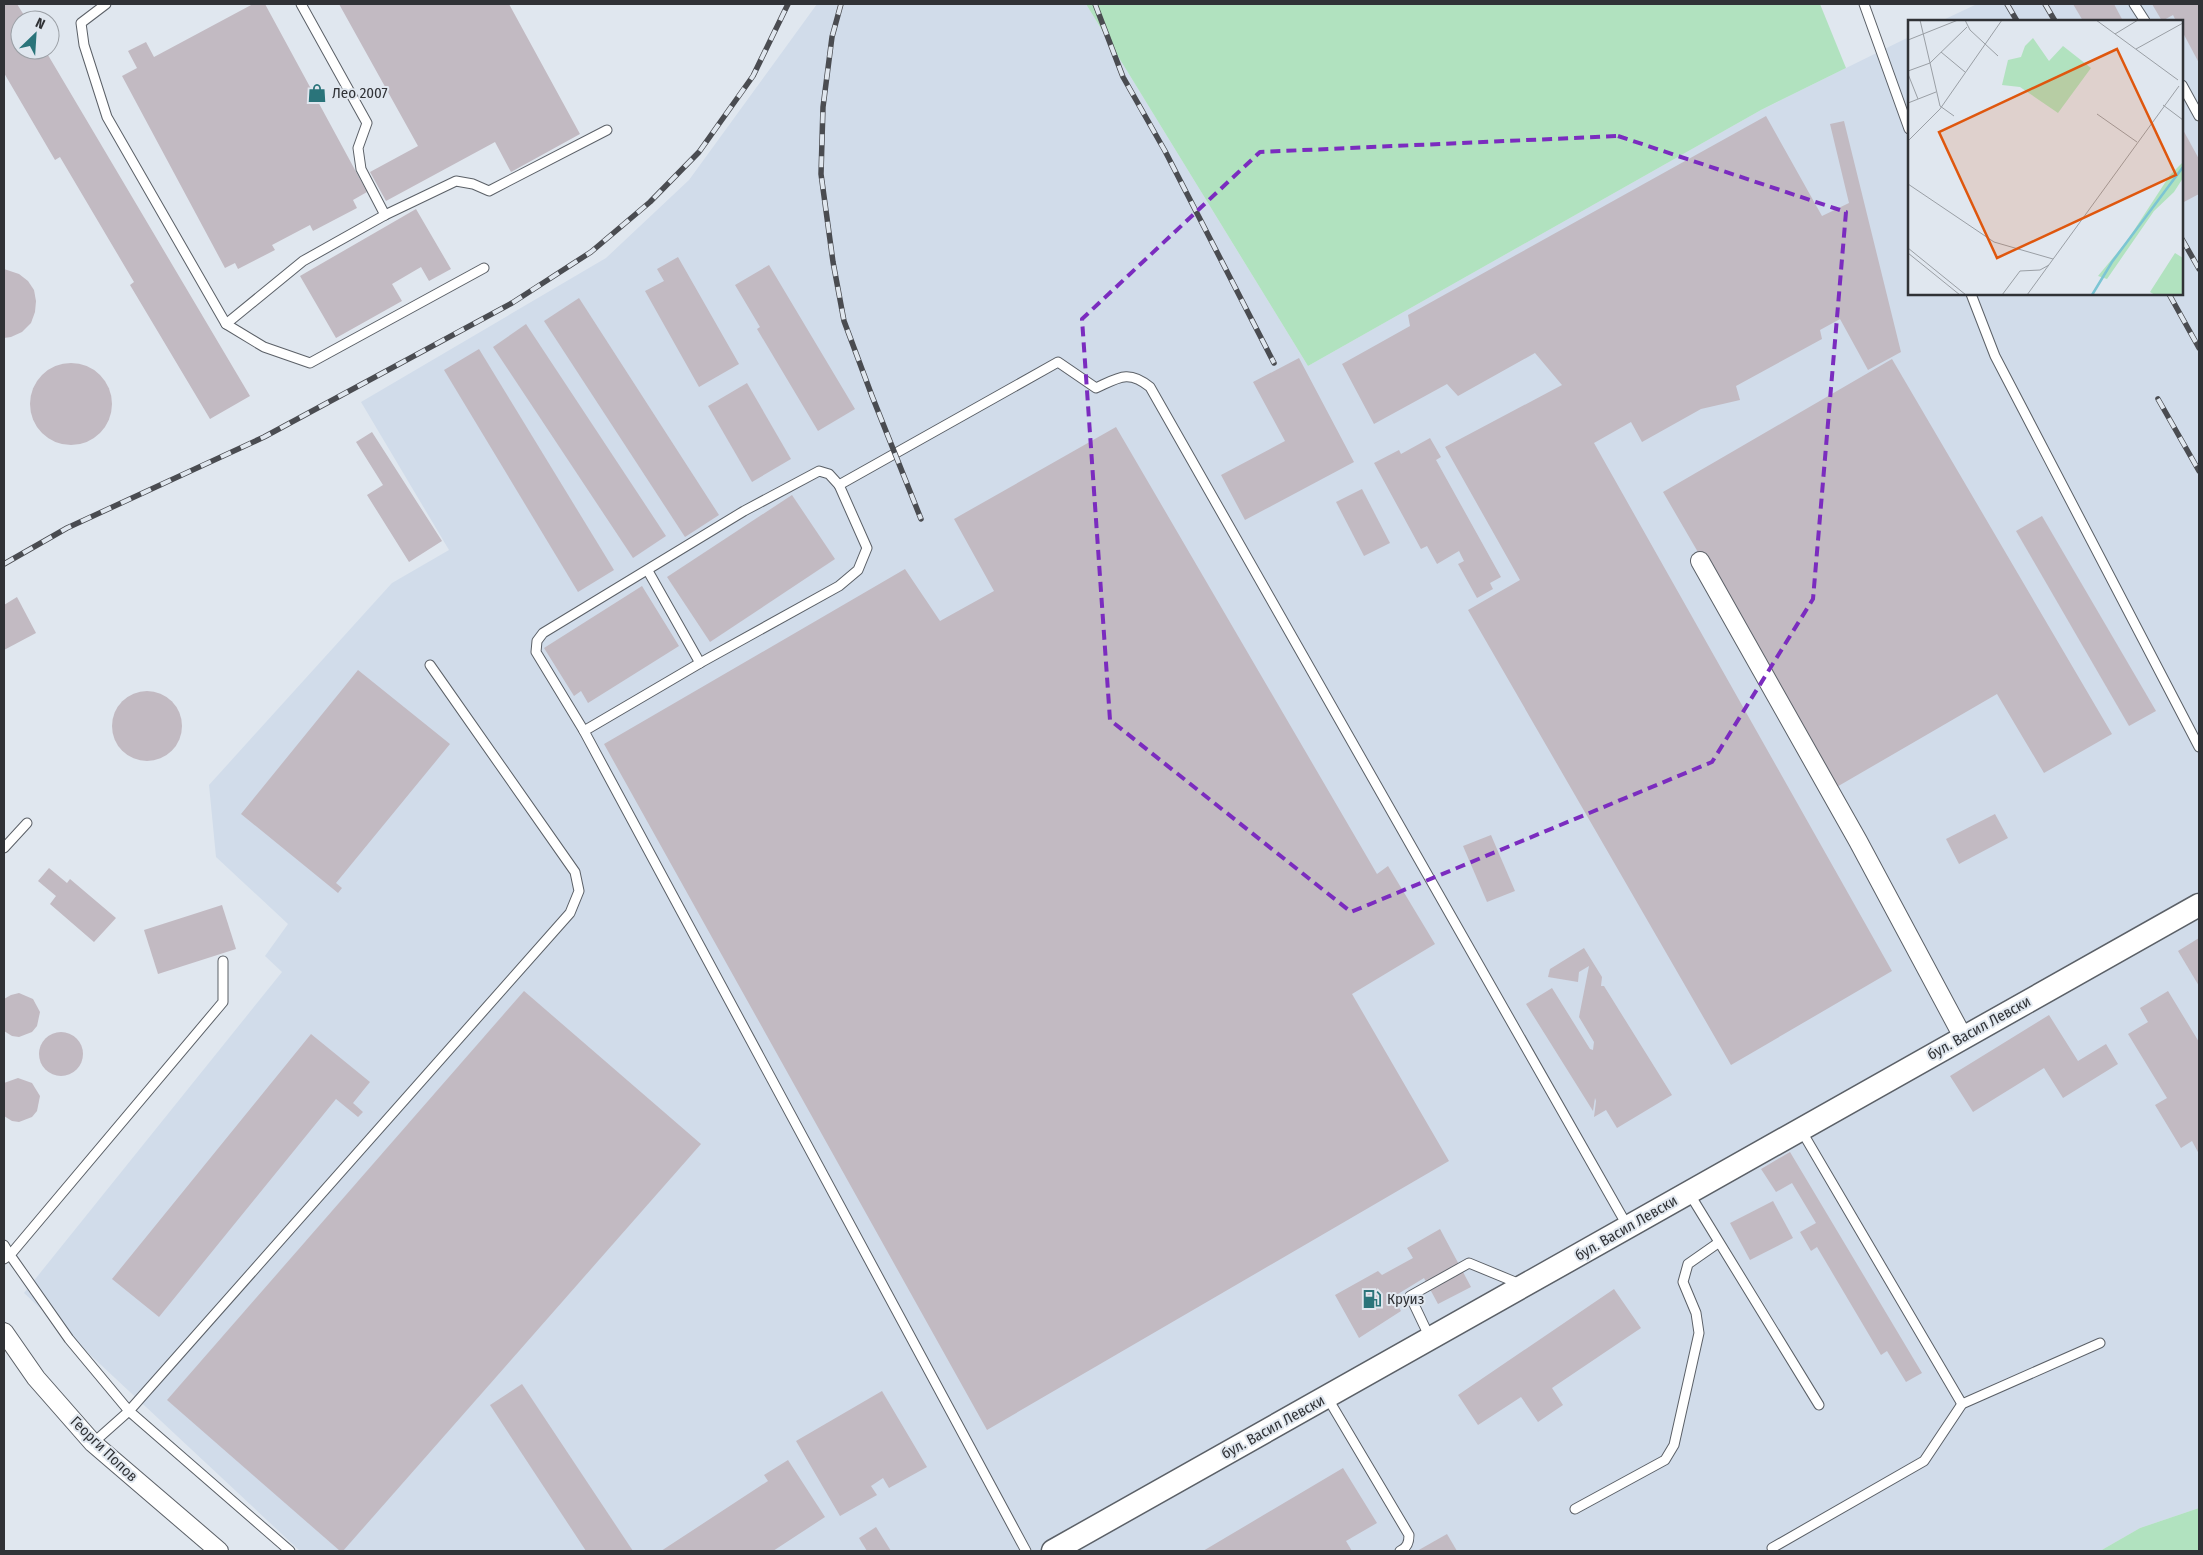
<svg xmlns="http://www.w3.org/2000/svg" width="2203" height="1555" viewBox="0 0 2203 1555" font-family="'Fira Sans Condensed',sans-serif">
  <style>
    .built { fill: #d1dcea }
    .green { fill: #b1e2bf }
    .building { fill: #c2bac2 }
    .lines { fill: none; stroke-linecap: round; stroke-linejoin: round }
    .service-casing { stroke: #5b6067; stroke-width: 11 }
    .minor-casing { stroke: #5b6067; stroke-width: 20 }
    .tertiary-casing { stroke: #5b6067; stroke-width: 25 }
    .service { stroke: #fff; stroke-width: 9 }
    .minor { stroke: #fff; stroke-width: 18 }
    .tertiary { stroke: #fff; stroke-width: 22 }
    .rail-casing { stroke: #4a4c51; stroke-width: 5.5 }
    .rail { stroke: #e0e7ef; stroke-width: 4; stroke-dasharray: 11; stroke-linecap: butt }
    .marked { fill: none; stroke: #7b2cbf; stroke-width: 4; stroke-dasharray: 10 6; stroke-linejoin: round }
    .labels { text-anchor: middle; stroke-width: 4; stroke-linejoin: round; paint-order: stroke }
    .poi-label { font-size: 15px; fill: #303236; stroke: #e0e7ef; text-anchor: start }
    .street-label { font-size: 15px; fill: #303236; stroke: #e0e7ef }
    .inset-river { fill: none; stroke: #7cc5d4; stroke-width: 2.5 }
    .inset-road { fill: none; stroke: #9a9fa5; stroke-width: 1 }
    .view { fill: #df570e; fill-opacity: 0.15; stroke: #df570e; stroke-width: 2.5 }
    .inset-edge { fill: none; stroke: #303236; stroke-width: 2.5 }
  </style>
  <rect width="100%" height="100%" fill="#e0e7ef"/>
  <!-- built -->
  <path class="built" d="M817,4H1086L1308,366L1761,110L1909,37V294H2182V21H1941L1977,4H2199V1508L2140,1528L2100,1551H300L24,1293L282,972L265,956L288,924L216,857L209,785L392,583L449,550L361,402L606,258L689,180Z"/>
  <!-- green -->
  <g class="green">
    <path d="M1086,4H1820L1846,68L1761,110L1308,366Z"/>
    <path d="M2199,1508V1551H2100L2140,1528Z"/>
  </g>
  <!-- building -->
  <g class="building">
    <path d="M4,4H17L27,20H20V50H45L250,396L210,419L130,285L134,282L60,157L55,160L4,73Z"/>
    <path d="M253,4H265L367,192L353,200L357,208L313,231L310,225L272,245L275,250L238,269L235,263L225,268L122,76L137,68L128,51L146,42L154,57Z"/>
    <path d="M339,4H509L580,134L511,172L495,142L386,201L370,172L418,146Z"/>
    <path d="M2073,4H2114L2123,21H2083Z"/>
    <path d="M2152,4H2199V63L2182,31V21H2176L2173,15L2162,21Z"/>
    <path d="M1766,116L1822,216L1849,203L1830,124L1844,121L1901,352L1868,370L1840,319L1820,330L1822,339L1736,386L1740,400L1701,409L1642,442L1631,422L1594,443L1892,971L1731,1065L1468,610L1520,580L1445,447L1562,385L1535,353L1458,396L1447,384L1374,424L1342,364L1410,326L1408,315Z"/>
    <path d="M2182,128L2199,159V194L2182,203Z"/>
    <path d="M416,209L451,269L429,281L421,267L392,284L402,301L336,338L300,276Z"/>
    <path d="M678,257L739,364L699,387L645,291L664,281L657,269Z"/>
    <path d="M769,265L855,409L818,431L757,329L760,327L735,285Z"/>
    <path d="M4,269L19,274L28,281L34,290L36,301L35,312L31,323L22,332L11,337L4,338Z"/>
    <path d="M579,298L719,515L685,537L544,321Z"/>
    <path d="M526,324L666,536L633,558L493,347Z"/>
    <path d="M479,349L614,570L578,592L444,370Z"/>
    <path d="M1299,358L1354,462L1245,520L1221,475L1285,441L1253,382Z"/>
    <path d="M1892,359L2112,734L2044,773L1997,694L1835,788L1663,492Z"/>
    <circle cx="71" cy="404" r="41"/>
    <path d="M747,383L791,459L752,482L708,406Z"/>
    <path d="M1116,427L1377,874L1388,866L1435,944L1352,994L1449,1161L987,1430L604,744L905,569L940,621L994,591L954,519Z"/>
    <path d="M372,432L442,541L409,562L367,495L383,485L356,442Z"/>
    <path d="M1430,438L1441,457L1436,460L1501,577L1490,583L1493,589L1477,598L1458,564L1464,561L1459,551L1437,564L1427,546L1421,549L1374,463L1399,450L1401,454Z"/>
    <path d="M1362,489L1390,543L1364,556L1336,502Z"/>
    <path d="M792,495L835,559L710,642L667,577Z"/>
    <path d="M2042,516L2156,711L2129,726L2016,531Z"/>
    <path d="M642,586L679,646L588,703L581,691L574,696L544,648Z"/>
    <path d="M17,597L36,633L4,650V605Z"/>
    <path d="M358,670L450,744L336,883L342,888L338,893L241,814Z"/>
    <circle cx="147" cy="726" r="35"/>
    <path d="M1995,814L2008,838L1959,864L1946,839Z"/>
    <path d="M1491,835L1515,891L1487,902L1463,846Z"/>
    <path d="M49,868L67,883L70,879L116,918L94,942L50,904L56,896L38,881Z"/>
    <path d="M222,905L236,949L158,974L144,930Z"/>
    <path d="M2199,938V986L2178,951Z"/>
    <path d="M1584,948L1602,977L1601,986H1604L1672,1095L1617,1128L1606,1110L1594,1117L1596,1101L1595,1098L1593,1111L1526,1004L1552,988L1590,1049L1593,1050L1594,1042L1579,1017L1589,966L1579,972L1578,982L1548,977L1550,969Z"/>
    <path d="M524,991L701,1144L343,1551H340L167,1400Z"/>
    <path d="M2168,991L2199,1042V1154L2192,1141L2181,1148L2155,1105L2167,1098L2128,1034L2148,1022L2140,1008Z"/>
    <path d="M19,993L33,999L40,1012L37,1026L32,1032L19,1037L12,1036L4,1031V999L11,995Z"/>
    <path d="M2049,1015L2078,1061L2106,1044L2118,1064L2063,1098L2044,1068L1973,1112L1950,1076Z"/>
    <circle cx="61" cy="1054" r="22"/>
    <path d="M311,1034L370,1082L353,1103L363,1112L358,1117L336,1099L159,1317L112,1279Z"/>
    <path d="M18,1078L32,1083L40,1096L37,1111L32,1117L19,1122L12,1121L4,1116V1083Z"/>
    <path d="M1790,1152L1922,1373L1906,1382L1887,1351L1881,1355L1817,1247L1811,1251L1800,1232L1816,1223L1792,1183L1776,1192L1761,1169Z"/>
    <path d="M1773,1201L1793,1238L1750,1260L1730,1223Z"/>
    <path d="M1440,1229L1471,1287L1438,1304L1424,1278L1393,1297L1401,1311L1359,1338L1335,1295L1378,1271L1382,1275L1413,1258L1407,1248Z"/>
    <path d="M1614,1289L1641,1328L1552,1388L1563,1405L1538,1422L1521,1397L1478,1425L1458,1395Z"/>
    <path d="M522,1384L633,1551H586L490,1405Z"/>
    <path d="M882,1391L927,1467L889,1488L883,1478L871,1486L877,1495L840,1516L796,1441Z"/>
    <path d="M788,1460L825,1517L773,1551H661L768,1481L764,1475Z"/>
    <path d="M1343,1468L1377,1523L1346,1541L1352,1551H1203Z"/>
    <path d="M876,1527L891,1551H867L859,1538Z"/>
    <path d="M1447,1534L1457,1551H1417Z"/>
  </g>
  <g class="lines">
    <!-- service casing -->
    <g class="service-casing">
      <g id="service">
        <path d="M106,4L81,23L84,45L107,117L226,324L264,347L310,363L484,268"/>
        <path d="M301,4L367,123L358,148L361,169L385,215"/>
        <path d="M1864,4L1909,129"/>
        <path d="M2134,4L2145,21"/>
        <path d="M2182,85L2199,116"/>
        <path d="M1971,294L1995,356L2199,747"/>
        <path d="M226,324L303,261L385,215L456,181L473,184L489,191L607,130"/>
        <path d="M648,571L700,663"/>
        <path d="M584,731L536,652L537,641L543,633L744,511L819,471L829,474L839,485"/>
        <path d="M4,848L27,823"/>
        <path d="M1801,1130L1962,1404"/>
        <path d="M1689,1193L1819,1405"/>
        <path d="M4,1245L10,1255L4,1259"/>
        <path d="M1430,1338L1410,1296L1469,1263L1520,1284"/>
        <path d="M1327,1397L1409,1535C1409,1543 1407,1548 1400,1551"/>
        <path d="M93,1443L129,1411L69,1339L10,1255L223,1002V961"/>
        <path d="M1575,1509L1665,1460L1674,1445L1699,1333L1696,1313L1683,1282L1688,1264L1718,1243"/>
        <path d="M1772,1548L1924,1461L1962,1404L2100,1343"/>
        <path d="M290,1551L129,1411L570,913L579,891L575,872L430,665"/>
        <path d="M1026,1551L584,731L700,663L839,586L858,570L867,548L839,485L1058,362L1096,388C1118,378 1128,369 1150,387L1628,1227"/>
      </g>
    </g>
    <!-- minor casing -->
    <g class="minor-casing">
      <g id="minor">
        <path d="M1700,561L1858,841L1963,1037"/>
        <path d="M4,1332L36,1378L93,1443L219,1551"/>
      </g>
    </g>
    <!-- tertiary casing -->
    <g class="tertiary-casing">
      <path id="tertiary" d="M1053,1551L2199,905"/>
    </g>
    <!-- service -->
    <use href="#service" class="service"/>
    <!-- minor -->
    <use href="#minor" class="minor"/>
    <!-- tertiary -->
    <use href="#tertiary" class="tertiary"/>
    <!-- rail casing -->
    <g class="rail-casing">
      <g id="rail">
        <path d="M841,4L832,37L823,107L821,174L833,262L844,321L872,396L921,519"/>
        <path d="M1095,4L1123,77L1165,151L1274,363"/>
        <path d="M2007,4L2017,21"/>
        <path d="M2045,4L2055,21"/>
        <path d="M2182,239L2199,269"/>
        <path d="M2169,294L2199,348"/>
        <path d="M2158,399L2199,471"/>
        <path d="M4,564L67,528L264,437L512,303L591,252L650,202L699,152L753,76L788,4"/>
      </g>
    </g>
    <!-- rail -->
    <use href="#rail" class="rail"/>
  </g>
  <!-- marked area -->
  <path class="marked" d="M1618,136L1846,212L1813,599L1712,762L1351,912L1110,720L1082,319L1260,152Z"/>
  <!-- icons -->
  <defs>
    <g id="shop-bare" transform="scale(1.5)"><path d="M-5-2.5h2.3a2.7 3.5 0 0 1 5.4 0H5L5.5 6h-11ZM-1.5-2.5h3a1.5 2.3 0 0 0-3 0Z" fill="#2a747a" stroke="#e0e7ef" stroke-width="2.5" paint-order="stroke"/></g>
    <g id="fuel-bare" transform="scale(1.5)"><path d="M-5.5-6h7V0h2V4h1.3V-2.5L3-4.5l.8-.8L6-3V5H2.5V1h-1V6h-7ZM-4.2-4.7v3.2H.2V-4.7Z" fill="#2a747a" stroke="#e0e7ef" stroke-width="2.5" paint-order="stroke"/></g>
  </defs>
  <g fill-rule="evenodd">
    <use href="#shop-bare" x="317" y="93"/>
    <use href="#fuel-bare" x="1372" y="1299"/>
  </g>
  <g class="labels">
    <!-- poi labels -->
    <g class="poi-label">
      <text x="332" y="98">Лео 2007</text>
      <text x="1387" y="1304">Круиз</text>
    </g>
    <!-- street labels -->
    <g class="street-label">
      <text transform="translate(1979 1028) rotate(-29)" y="5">бул. Васил Левски</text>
      <text transform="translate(1626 1228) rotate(-30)" y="5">бул. Васил Левски</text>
      <text transform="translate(1273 1427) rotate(-29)" y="5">бул. Васил Левски</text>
      <text transform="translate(104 1449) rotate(44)" y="5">Георги Попов</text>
    </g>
  </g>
  <!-- overview -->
  <g transform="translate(1908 20)">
    <rect width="275" height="275" fill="#e0e7ef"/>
    <path d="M125,18L141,41L155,26L183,48L150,93L112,67L94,65L100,40L113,37L117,26ZM275,142V158L266,172L246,191L199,259L190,256L219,221L262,155ZM267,233L275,238V275H247L242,272Z" fill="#b1e2bf"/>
    <path class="inset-river" d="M184,275L204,242L275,147"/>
    <path class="inset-road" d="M12,0L32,86L46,96M57,0L62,10L90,36M188,0L270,60M207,14L230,0M0,20L50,0M228,29L275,3M33,32L57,52M0,51L22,43L59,7M0,54L10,79M0,83L28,72M255,85L275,100M189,94L229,122M0,121L32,89L94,0M0,164L86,222L145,239M0,228L58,275M0,233L52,275M94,275L112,251L132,250L141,245M119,275L271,66"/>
    <path class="view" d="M209,29L268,155L89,238L31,112Z"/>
    <rect width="275" height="275" class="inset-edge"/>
  </g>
  <!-- border -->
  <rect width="2203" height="1555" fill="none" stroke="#303236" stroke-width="10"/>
  <!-- north arrow -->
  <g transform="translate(35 35) rotate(25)"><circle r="24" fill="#e0e7ef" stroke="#9a9fa5"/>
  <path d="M0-4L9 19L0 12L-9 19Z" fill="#2a747a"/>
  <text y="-8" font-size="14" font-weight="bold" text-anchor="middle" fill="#303236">N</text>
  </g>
</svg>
